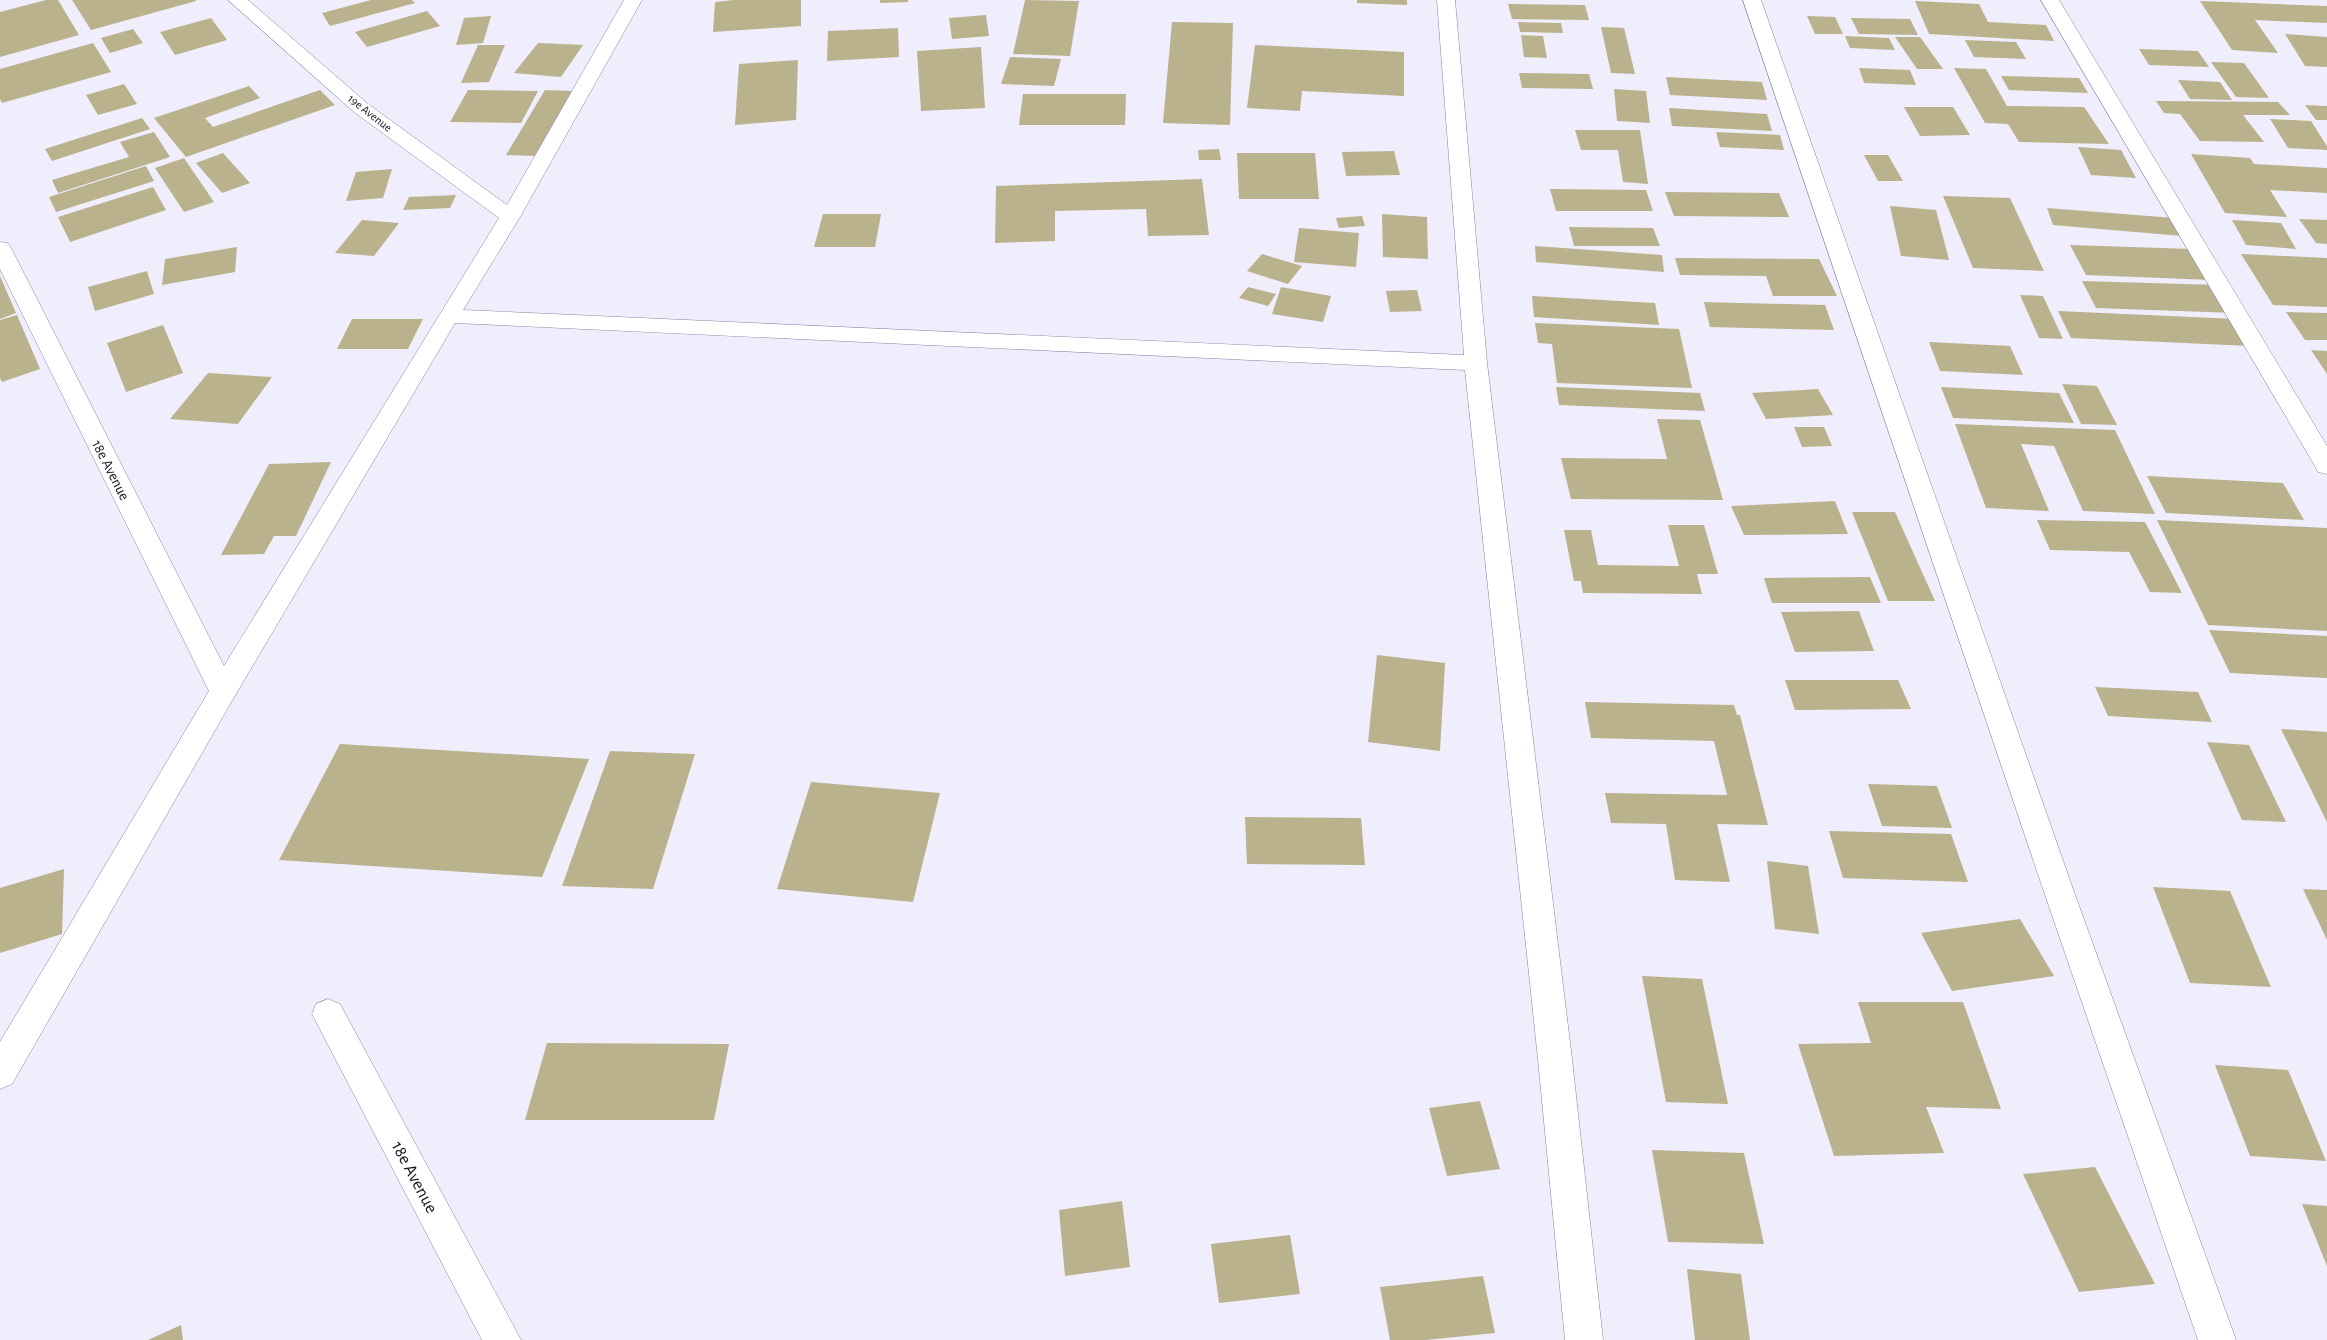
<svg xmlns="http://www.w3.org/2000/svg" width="2327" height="1340" viewBox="0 0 2327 1340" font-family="'Alegreya Sans',sans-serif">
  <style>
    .building { fill: #bab18d }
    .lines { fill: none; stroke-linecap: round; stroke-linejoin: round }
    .street-casing { stroke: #8881a2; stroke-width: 1 }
    .street { fill: #fff; fill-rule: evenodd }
    .labels { text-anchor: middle; stroke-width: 5; stroke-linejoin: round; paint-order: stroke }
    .far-street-label { font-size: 12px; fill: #161320; stroke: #fdfdfd }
    .street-label { font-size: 15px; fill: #161320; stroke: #fdfdfd }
    .near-street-label { font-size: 18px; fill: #161320; stroke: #fdfdfd }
  </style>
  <rect width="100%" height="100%" fill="#f0eefc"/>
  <!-- building -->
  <g class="building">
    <path d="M46,0H58L79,35L0,57V12Z"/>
    <path d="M72,0H196V1L91,30Z"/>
    <path d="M371,0H412L415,3L330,26L322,13Z"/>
    <path d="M734,0H801V26L713,32L715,2Z"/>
    <path d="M880,0H908V2L880,3Z"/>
    <path d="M1025,0L1079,1L1070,56L1013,54Z"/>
    <path d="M1357,0H1407V5L1357,3Z"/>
    <path d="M1915,1L1979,4L1988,22L2046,25L2054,41L1929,34Z"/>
    <path d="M2200,1L2327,6V23L2255,20L2278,53L2232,50Z"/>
    <path d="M1508,4L1585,5L1589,20L1512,19Z"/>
    <path d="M427,11L440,26L367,47L355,32Z"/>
    <path d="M986,15L989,36L952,39L949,18Z"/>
    <path d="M491,16L483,43L456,45L464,18Z"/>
    <path d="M1807,16L1835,17L1843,34H1815Z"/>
    <path d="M211,18L227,40L175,55L160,32Z"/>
    <path d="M1851,18L1910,19L1918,35L1859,34Z"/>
    <path d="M1172,22L1233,23L1230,125L1163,123Z"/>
    <path d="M1518,22L1561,23L1563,33L1520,32Z"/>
    <path d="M1601,27L1624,28L1635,74L1611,73Z"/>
    <path d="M898,28L899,57L827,61L828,31Z"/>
    <path d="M133,29L143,43L110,53L101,38Z"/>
    <path d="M2285,34L2327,37V67L2305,66Z"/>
    <path d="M1521,35L1543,36L1547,58L1524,57Z"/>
    <path d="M1845,36L1889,38L1895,50L1850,48Z"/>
    <path d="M1895,37H1920L1943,69H1917Z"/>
    <path d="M1965,40L2016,42L2026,59L1974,57Z"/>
    <path d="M93,43L111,72L2,103L0,99V69Z"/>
    <path d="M538,43L583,45L561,77L514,73Z"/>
    <path d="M478,45H505L489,82L461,83Z"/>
    <path d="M1255,45L1404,52V96L1302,91L1300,111L1247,108Z"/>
    <path d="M981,47L985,108L921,111L917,51Z"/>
    <path d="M2139,49L2198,51L2209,67L2149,65Z"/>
    <path d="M1010,57L1061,59L1054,86L1001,84Z"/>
    <path d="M798,60L796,120L735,125L739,64Z"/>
    <path d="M2211,62L2244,63L2269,98L2236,97Z"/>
    <path d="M1859,68L1910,70L1916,85L1864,83Z"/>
    <path d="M1954,68L1986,69L2007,106L2084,107L2109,144L2019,142L2008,124L1985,123Z"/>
    <path d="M1519,73L1589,74L1593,89L1522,88Z"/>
    <path d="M2001,76L2079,78L2088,93L2009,90Z"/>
    <path d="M1666,77L1762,82L1767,100L1670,95Z"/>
    <path d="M2178,80L2220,82L2232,100L2190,99Z"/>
    <path d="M124,84L137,104L98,115L86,95Z"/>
    <path d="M249,86L260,98L205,118L213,127L320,90L335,105L186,157L154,118Z"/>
    <path d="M1614,89L1646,91L1650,123L1617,121Z"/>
    <path d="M468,90L538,91L521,123L450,122Z"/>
    <path d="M545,90L573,91L535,156L506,155Z"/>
    <path d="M1023,94H1126L1125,125H1019Z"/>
    <path d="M2156,101L2278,102L2290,115H2243L2264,142L2200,141L2180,114L2164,113Z"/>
    <path d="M2305,105L2327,106V120H2316Z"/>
    <path d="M1904,107H1953L1970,135L1920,136Z"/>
    <path d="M1669,108L1767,114L1772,131L1672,126Z"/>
    <path d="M142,118L150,129L52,161L45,149Z"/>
    <path d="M2270,119L2311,121L2327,146V150L2288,148Z"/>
    <path d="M1575,130H1640L1648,184L1623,182L1618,150H1581Z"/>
    <path d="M154,132L170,157L58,193L52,180L129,157L120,142Z"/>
    <path d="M1716,132L1780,135L1784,150L1720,147Z"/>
    <path d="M2078,147L2121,150L2136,178L2091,175Z"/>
    <path d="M1219,149L1221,160H1199L1198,150Z"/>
    <path d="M1394,151L1400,175L1346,176L1342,152Z"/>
    <path d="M223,153L250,183L222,193L196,163Z"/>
    <path d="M1237,153H1315L1319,199H1239Z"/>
    <path d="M2191,154L2250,158L2254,164L2327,168V193L2270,190L2287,217L2225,213Z"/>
    <path d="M1864,155H1888L1903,181H1878Z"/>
    <path d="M184,158L214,202L184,212L155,168Z"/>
    <path d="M146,166L154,181L56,212L49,197Z"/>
    <path d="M392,169L383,198L346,201L356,172Z"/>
    <path d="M1202,179L1209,235L1148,236L1146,209L1055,211V241L995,243L996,186Z"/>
    <path d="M153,187L166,210L70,242L58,217Z"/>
    <path d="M1550,189L1646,190L1653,211H1556Z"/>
    <path d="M1665,192L1779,193L1789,217L1674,216Z"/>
    <path d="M456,195L450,208L403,210L409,197Z"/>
    <path d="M1943,196L2010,198L2044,271L1973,268Z"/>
    <path d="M1890,206L1936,210L1949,260L1901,256Z"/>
    <path d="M2047,208L2174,218L2182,236L2053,225Z"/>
    <path d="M823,214H881L875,247H814Z"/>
    <path d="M1382,214L1427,217L1428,259L1383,257Z"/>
    <path d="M1362,216L1365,226L1339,228L1336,218Z"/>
    <path d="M2299,219L2327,220V244L2316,243Z"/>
    <path d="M362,220L399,223L374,256L335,253Z"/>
    <path d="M2232,220L2281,223L2296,249L2246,245Z"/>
    <path d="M1569,227L1653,228L1660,246H1574Z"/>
    <path d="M1299,228L1359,233L1356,267L1294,262Z"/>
    <path d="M2070,245L2192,249L2211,280L2086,275Z"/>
    <path d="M1535,246L1662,255L1664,272L1536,262Z"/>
    <path d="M237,247L235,272L162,285L165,259Z"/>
    <path d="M1262,254L1302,266L1288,284L1247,271Z"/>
    <path d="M2241,254L2327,258V307L2273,305Z"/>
    <path d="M1675,258L1819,259L1837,296H1773L1766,276L1680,275Z"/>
    <path d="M147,271L154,294L95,311L88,287Z"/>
    <path d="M0,276L16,313L0,319Z"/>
    <path d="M2082,281L2218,285L2235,313L2096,308Z"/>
    <path d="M1248,287L1276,294L1268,306L1239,298Z"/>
    <path d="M1281,287L1331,296L1323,322L1272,314Z"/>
    <path d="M1417,290L1422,311L1390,312L1386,291Z"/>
    <path d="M2020,295L2043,296L2063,339L2039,338Z"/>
    <path d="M1532,296L1655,303L1659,325L1534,317Z"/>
    <path d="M1704,302L1825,305L1834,330L1710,327Z"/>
    <path d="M2058,311L2236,319L2251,346L2071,338Z"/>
    <path d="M2286,312L2327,313V340H2305Z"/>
    <path d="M17,315L40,369L2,382L0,378V320Z"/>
    <path d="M352,319H423L408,349H337Z"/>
    <path d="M1535,323L1679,329L1692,388L1557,383L1552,344L1538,343Z"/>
    <path d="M163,325L183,373L126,392L107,343Z"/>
    <path d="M1929,342L2010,346L2023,375L1940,371Z"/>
    <path d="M2311,350L2327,351V374Z"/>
    <path d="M208,373L272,377L238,424L170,419Z"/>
    <path d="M2062,384L2097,386L2117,425L2081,424Z"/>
    <path d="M1556,387L1700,393L1705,411L1559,405Z"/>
    <path d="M1941,387L2059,393L2074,423L1953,418Z"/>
    <path d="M1818,389L1833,415L1766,419L1752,393Z"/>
    <path d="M1657,419L1700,420L1723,500L1571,499L1561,458L1667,459Z"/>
    <path d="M1955,424L2115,430L2155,514L2083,511L2054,446L2021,444L2049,511L1986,508Z"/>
    <path d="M1794,427H1824L1832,446L1802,447Z"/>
    <path d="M331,462L296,536H274L264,554L221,555L269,464Z"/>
    <path d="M2147,476L2283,483L2304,520L2166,513Z"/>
    <path d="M1835,501L1848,534L1744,535L1731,506Z"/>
    <path d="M1852,512H1895L1935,601H1888Z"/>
    <path d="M2037,520L2145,522L2182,593L2150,592L2129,552L2050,550Z"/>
    <path d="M2157,520L2327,528V631L2208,625Z"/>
    <path d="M1668,525H1704L1718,574H1697L1702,594L1583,593L1581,581H1574L1564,530H1591L1598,565L1679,566Z"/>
    <path d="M1870,577L1881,603H1772L1764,578Z"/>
    <path d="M1859,611L1874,651L1795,652L1781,612Z"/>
    <path d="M2209,630L2327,636V678L2230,673Z"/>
    <path d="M1377,655L1445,663L1440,751L1368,742Z"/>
    <path d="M1785,680H1898L1911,709L1795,710Z"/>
    <path d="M2095,687L2198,692L2212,722L2108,716Z"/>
    <path d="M1585,702L1734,705L1737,715H1740L1768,825L1717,824L1730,882L1675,880L1666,824L1611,823L1605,793L1727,795L1714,741L1591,738Z"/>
    <path d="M2281,729L2327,732V822Z"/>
    <path d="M2207,742L2249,745L2286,822L2242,820Z"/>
    <path d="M340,744L589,759L542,877L279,860Z"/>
    <path d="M610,751L695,754L653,889L562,886Z"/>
    <path d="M811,782L940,793L913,902L777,889Z"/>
    <path d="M1868,784L1937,786L1952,828L1882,826Z"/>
    <path d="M1245,817L1361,818L1365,865L1247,864Z"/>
    <path d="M1829,831L1951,834L1968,882L1843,878Z"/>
    <path d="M1767,861L1808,866L1819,934L1775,929Z"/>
    <path d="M64,869L62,934L0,953V888Z"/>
    <path d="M2153,887L2230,891L2271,987L2190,983Z"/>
    <path d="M2303,889L2327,890V940Z"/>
    <path d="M2020,919L2054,976L1952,991L1921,933Z"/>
    <path d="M1642,976L1702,979L1728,1104L1666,1102Z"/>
    <path d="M1858,1002H1963L2001,1109L1926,1107L1944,1153L1834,1156L1798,1044L1871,1043Z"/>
    <path d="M547,1043L729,1044L714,1120H525Z"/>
    <path d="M2215,1065L2288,1070L2326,1161L2250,1156Z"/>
    <path d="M1480,1101L1500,1169L1447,1176L1429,1108Z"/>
    <path d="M1652,1150L1744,1153L1764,1244L1668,1242Z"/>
    <path d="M2095,1167L2155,1284L2079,1292L2023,1174Z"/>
    <path d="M1122,1201L1130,1267L1065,1276L1059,1210Z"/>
    <path d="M2302,1204L2327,1206V1266Z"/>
    <path d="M1290,1235L1300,1294L1219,1303L1211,1244Z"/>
    <path d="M1687,1269L1741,1274L1750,1340H1695Z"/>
    <path d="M1483,1276L1495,1333L1426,1340H1390L1380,1287Z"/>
    <path d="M181,1325L183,1340H148Z"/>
  </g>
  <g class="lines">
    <!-- street casing -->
    <g class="street-casing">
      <g id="street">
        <path d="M228,0H248L368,104L507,205L624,0H642L520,217L463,310L1464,355L1437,0H1455L1487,363L1572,1059L1603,1340H1565L1538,1059L1465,370L455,323L233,699L12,1084L0,1089V1042L209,691L0,269V242L8,243L11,248L224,666L499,218L354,112Z"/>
        <path d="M1743,0H1761L2073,889L2236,1340H2198L2043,889Z"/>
        <path d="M2041,0H2059L2327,446V474L2318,472L2315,466Z"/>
        <path d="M328,999L340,1004L521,1340H482L312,1014L316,1004Z"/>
      </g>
    </g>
    <!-- street -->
    <use href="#street" class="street"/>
  </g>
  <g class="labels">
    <!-- far-street labels -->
    <g class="far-street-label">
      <text transform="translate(370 113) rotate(38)" y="4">19e Avenue</text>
    </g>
    <!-- street labels -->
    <g class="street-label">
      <text transform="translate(111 470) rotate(63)" y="5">18e Avenue</text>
    </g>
    <!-- near-street labels -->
    <g class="near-street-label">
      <text transform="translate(415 1177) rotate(62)" y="6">18e Avenue</text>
    </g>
  </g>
</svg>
